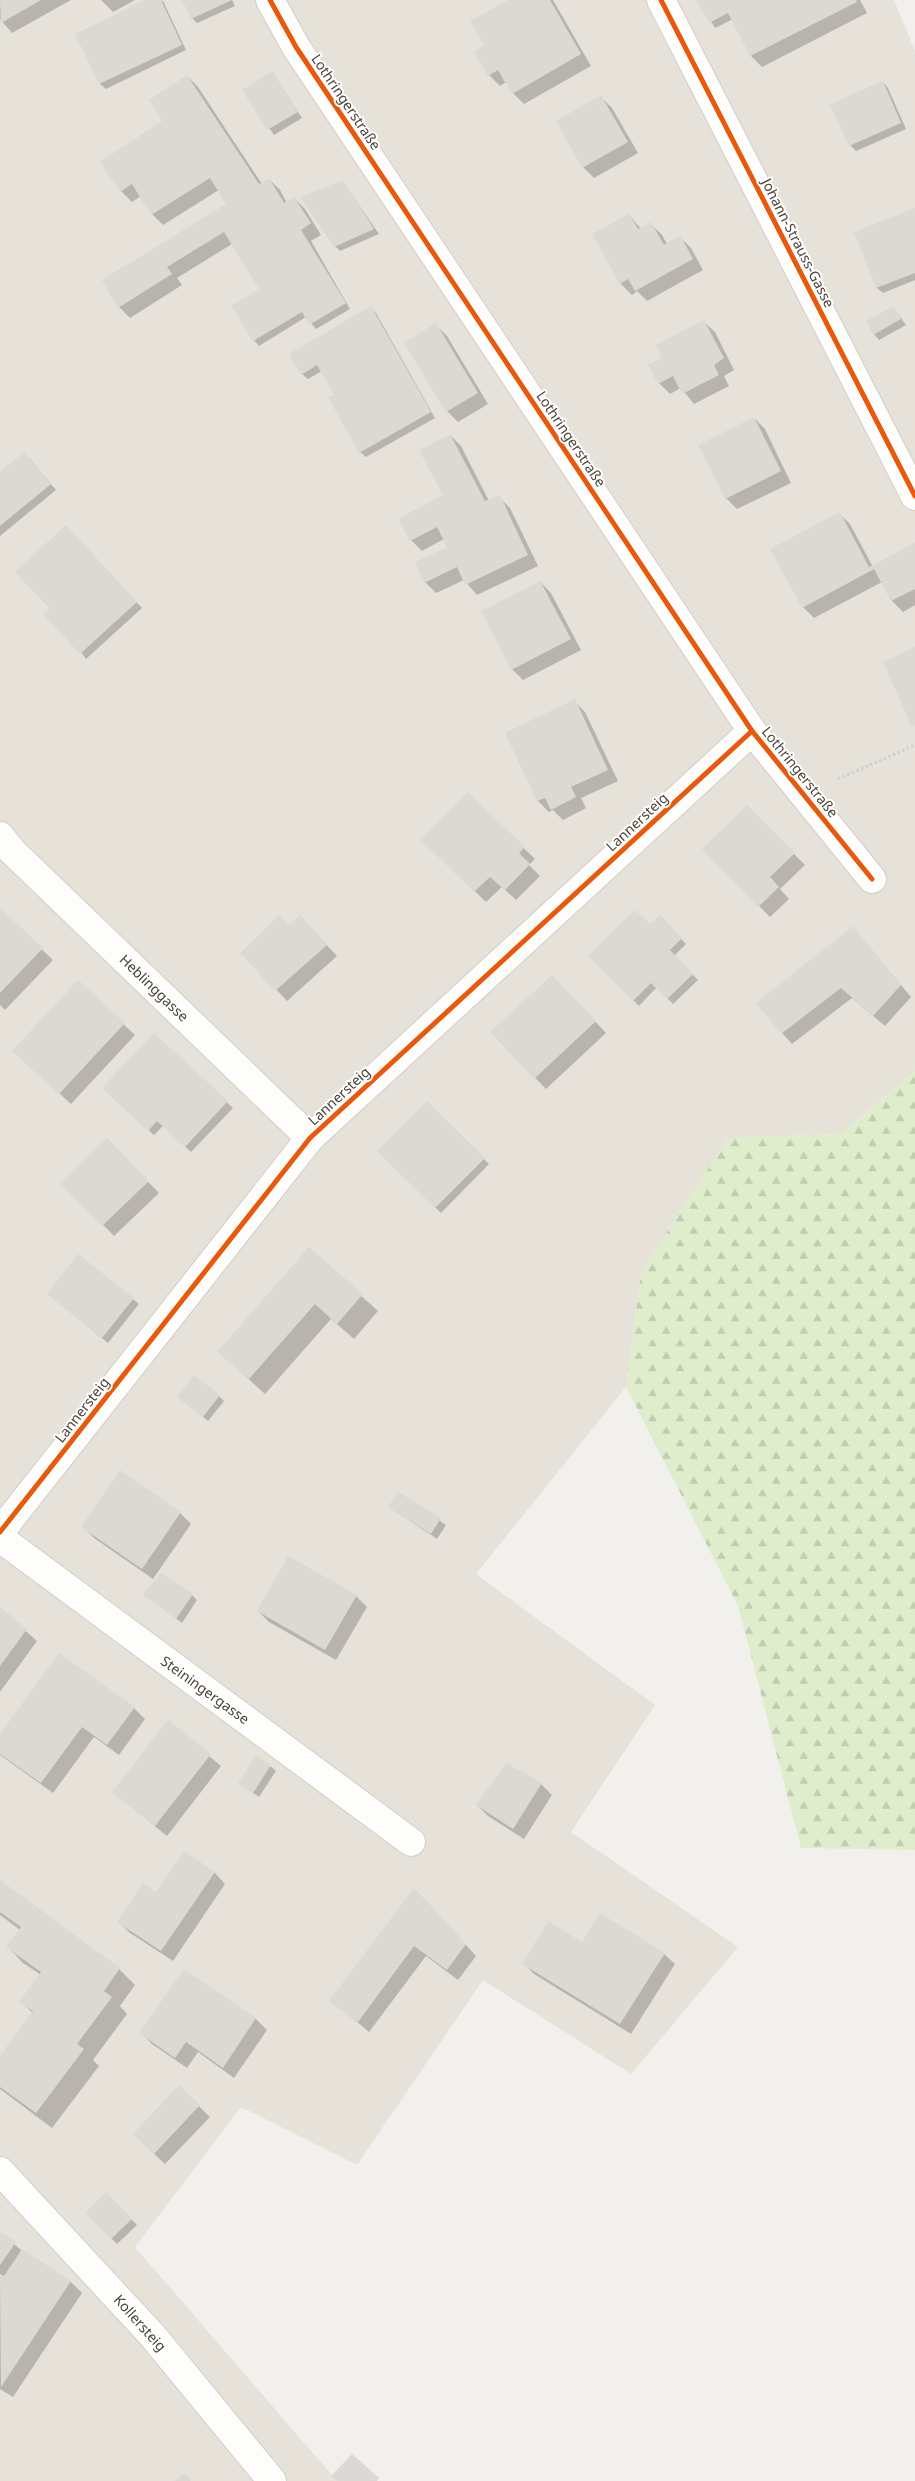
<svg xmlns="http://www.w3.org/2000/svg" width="915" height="2481" viewBox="0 0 915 2481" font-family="'Noto Sans',sans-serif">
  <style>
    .residential { fill: #e6e2d9 }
    .forest { fill: url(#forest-firs) }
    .shadow { fill: #0003 }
    .building { fill: #dcd9d4 }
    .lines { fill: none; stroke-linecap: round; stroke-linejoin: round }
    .minor-casing { stroke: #d0cec9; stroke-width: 30 }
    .path { stroke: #d2d0ca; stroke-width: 3; stroke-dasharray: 2.5 2.5; stroke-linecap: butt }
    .minor { stroke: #fdfdfc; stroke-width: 28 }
    .cycleway-casing { stroke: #fff; stroke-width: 8 }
    .cycleway { stroke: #e8590c; stroke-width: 5 }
    .labels { text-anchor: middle; stroke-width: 4; stroke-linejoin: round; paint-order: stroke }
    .street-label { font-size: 14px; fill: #494237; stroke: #fff }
  </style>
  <defs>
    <pattern id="forest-firs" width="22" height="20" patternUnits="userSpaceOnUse" patternTransform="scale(1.25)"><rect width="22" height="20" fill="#dfedcc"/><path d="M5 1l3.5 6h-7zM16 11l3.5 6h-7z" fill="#c1ccb0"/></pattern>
  </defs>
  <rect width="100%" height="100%" fill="#f2f0ec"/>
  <!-- residential -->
  <path class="residential" d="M0,0H894L915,51V1071L840,1134L728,1138L641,1273L626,1387L476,1574L655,1705L571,1832L738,1947L631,2074L483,1980L357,2165L241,2107L135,2247L337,2481H0Z"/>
  <!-- forest -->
  <path class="forest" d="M915,1071V1850L801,1848L738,1606L626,1387L641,1273L728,1138L840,1134Z"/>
  <!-- shadow -->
  <g class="shadow">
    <path d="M0,0H71L12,33L0,19Z"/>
    <path d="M101,0H135L113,12Z"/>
    <path d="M148,0L163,1L186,50L106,89L100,84L76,34Z"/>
    <path d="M184,0H232L235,6L197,23L192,18Z"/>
    <path d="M510,0H553L591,66L524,104L513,93L506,82L500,86L489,75L486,46Z"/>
    <path d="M698,0H860L867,13L762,67L751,56L733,19L715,28Z"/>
    <path d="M272,72L302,118L274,135L244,90Z"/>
    <path d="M187,76L198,87L262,184L269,179L280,190L287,203L294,198L305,209L321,235L311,241L350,309L316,329L306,317L259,346L254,340L260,289L232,244L177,278L182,285L130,318L119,307L228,204L219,190L163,225L152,214L141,196L132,202L121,191L164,121Z"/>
    <path d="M883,82L888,88L906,129L856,151L850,145Z"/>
    <path d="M601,97L612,108L638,153L594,178L583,167Z"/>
    <path d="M343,182L379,234L340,251L335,246Z"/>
    <path d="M915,209V280L883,293L877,288L856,232Z"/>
    <path d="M629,215L641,229L651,224L662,235L667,244L680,237L691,248L703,270L647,301L637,291L632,295L621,284L594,235Z"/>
    <path d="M371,308L376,313L435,418L366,457L360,452L336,395L322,371L308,379L302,374Z"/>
    <path d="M894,308L906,325L879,340L874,334Z"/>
    <path d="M704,322L715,332L734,370L724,376L729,386L694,404L681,388L670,394L659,383L664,358Z"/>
    <path d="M436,325L447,336L488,404L458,422L447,411Z"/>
    <path d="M754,418L765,429L791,483L737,509L726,498Z"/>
    <path d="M450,435L461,446L489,501L499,497L510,508L538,566L477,595L464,580L436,593L425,582L448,548L444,539L422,551L411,540L445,496Z"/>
    <path d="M30,459L56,490L0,536V474Z"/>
    <path d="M839,513L850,524L873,567L915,544V605L903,612L892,601L882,582L814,618L803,607Z"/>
    <path d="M71,532L142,608L86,659L51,608Z"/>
    <path d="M540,582L551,593L581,650L523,680L512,669Z"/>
    <path d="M574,701L585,712L618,781L581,798L586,808L563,820L553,810L549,812L538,801L506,734Z"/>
    <path d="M468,794L535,859L529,865L540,876L516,900L502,887L486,902L422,840Z"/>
    <path d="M747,807L805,865L780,889L789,899L770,917L703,849Z"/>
    <path d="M0,910L53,960L5,1010L0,1005Z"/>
    <path d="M660,917L686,944L674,956L698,980L673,1004L657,987L639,1006L590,956L650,926Z"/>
    <path d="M288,926L311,928L337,956L287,1001L242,953Z"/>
    <path d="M853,928L911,997L885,1026L852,998L792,1044L782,1033Z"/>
    <path d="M78,982L135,1035L71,1104L25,1062Z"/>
    <path d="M563,987L606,1033L546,1089L491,1032Z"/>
    <path d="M154,1035L233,1108L191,1152L163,1126L154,1135L109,1094Z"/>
    <path d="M427,1102L489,1164L441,1213L379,1151Z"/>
    <path d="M107,1140L159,1193L114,1236L63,1184Z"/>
    <path d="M309,1249L378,1311L354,1339L331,1319L265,1394L219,1352Z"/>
    <path d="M78,1256L139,1304L108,1343L48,1294Z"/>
    <path d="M219,1396L224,1401L208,1421L179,1397Z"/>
    <path d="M121,1472L180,1513L191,1524L153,1579L94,1538L83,1527Z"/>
    <path d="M398,1493L446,1525L437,1539L389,1507Z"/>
    <path d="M145,1595H192L197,1600L182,1623Z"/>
    <path d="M356,1596L367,1607L336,1660L269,1622L258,1611Z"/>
    <path d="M0,1608L37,1641L0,1692Z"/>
    <path d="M134,1708L145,1719L119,1755L94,1737L53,1793L0,1755V1736Z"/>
    <path d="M168,1722L221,1766L167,1836L113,1792Z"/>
    <path d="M507,1765L541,1784L552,1795L524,1839L488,1816L477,1805Z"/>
    <path d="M270,1766L276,1771L259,1797L239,1783Z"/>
    <path d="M185,1852L215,1873L225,1884L173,1961L130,1933L119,1922L157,1894Z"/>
    <path d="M0,1882L119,1969L135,1985L120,2006L127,2014L93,2060L99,2066L52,2128L0,2089V2058L33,2013L21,2002L41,1975L23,1963L8,1947L20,1930L0,1915Z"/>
    <path d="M425,1900L476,1956L458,1980L426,1956L369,2032L331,2000Z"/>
    <path d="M582,1944L664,1954L675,1964L631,2034L534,1974L524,1963Z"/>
    <path d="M184,1971L256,2019L267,2030L234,2078L198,2052L187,2068L152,2044L141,2033Z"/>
    <path d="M179,2087L210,2117L165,2164L145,2145Z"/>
    <path d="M106,2194L137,2225L117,2244L86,2213Z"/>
    <path d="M0,2233L25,2253L71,2282L82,2293L13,2397L0,2389Z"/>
  </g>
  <!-- building -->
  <g class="building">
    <path d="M0,0H41L1,23Z"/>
    <path d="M145,0H161L182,45L99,84L75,34Z"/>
    <path d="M182,0H232L191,19Z"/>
    <path d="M508,0H550L581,54L512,94L498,70L488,76L474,52L484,45L470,21Z"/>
    <path d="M696,0H856L857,2L750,56L728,13L709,23Z"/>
    <path d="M272,71L298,112L267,130L242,90Z"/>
    <path d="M187,75L259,184L269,178L284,203L294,197L311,223L301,230L346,303L309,325L302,312L253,341L231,306L259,289L224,232L167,267L172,274L118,308L102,280L226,204L210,178L151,215L132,184L120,192L100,162L162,121L149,100Z"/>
    <path d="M883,81L901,123L849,146L830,104Z"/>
    <path d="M601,95L628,142L582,168L556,121Z"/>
    <path d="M343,180L374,229L334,247L300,197Z"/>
    <path d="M915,208V273L876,288L854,232Z"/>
    <path d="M629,214L638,229L651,222L664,245L680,235L693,259L635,291L628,279L620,284L592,234Z"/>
    <path d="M371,306L431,412L359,453L328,397L334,395L317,365L301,375L289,354Z"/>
    <path d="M894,306L901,319L873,335L866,321Z"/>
    <path d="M704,320L724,358L714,365L719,375L682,394L673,376L658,384L648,365L662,358L656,345Z"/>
    <path d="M436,323L478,393L446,412L404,343Z"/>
    <path d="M754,417L781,471L725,499L698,445Z"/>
    <path d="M450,434L485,501L500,495L528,555L465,585L457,567L424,583L415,562L447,547L437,527L410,541L398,519L443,495L419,450Z"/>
    <path d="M24,452L51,484L0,526V472Z"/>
    <path d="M840,512L869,567L915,543V589L891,601L874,569L802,608L770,549Z"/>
    <path d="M66,525L137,602L80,654L43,614L49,608L15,572Z"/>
    <path d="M540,581L571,639L511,670L481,611Z"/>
    <path d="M915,647V725L912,727L883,662Z"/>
    <path d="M575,699L608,770L571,787L576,797L551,810L545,798L537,801L505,733Z"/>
    <path d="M468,792L525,847L519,853L530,864L505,890L490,877L474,892L421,840Z"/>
    <path d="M747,805L795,853L770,877L779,887L758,907L702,849Z"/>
    <path d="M0,908L43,948L0,993Z"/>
    <path d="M635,910L650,924L660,915L682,938L670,950L693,974L667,999L651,983L633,1001L588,956Z"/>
    <path d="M279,915L288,925L300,915L327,945L275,991L240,953Z"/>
    <path d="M853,926L901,985L873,1016L841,988L781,1034L756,1003Z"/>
    <path d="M552,975L596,1021L534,1079L490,1032Z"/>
    <path d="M78,980L125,1023L59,1094L12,1051Z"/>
    <path d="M154,1033L228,1101L185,1147L157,1121L148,1131L102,1088Z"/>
    <path d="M427,1101L485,1158L435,1208L377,1151Z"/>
    <path d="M107,1138L149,1181L102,1226L61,1184Z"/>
    <path d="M309,1247L363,1294L337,1324L315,1304L249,1379L217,1352Z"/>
    <path d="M78,1254L134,1298L102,1338L47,1294Z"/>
    <path d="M194,1375L220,1395L203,1417L177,1397Z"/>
    <path d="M120,1470L181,1512L142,1569L81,1527Z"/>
    <path d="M398,1492L441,1518L431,1534L388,1507Z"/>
    <path d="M288,1556L357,1595L325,1650L257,1611Z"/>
    <path d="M161,1573L193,1594L176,1619L143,1595Z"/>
    <path d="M0,1607L27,1629L0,1666Z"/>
    <path d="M59,1653L135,1707L107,1745L82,1727L41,1783L0,1754V1734Z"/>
    <path d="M168,1720L211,1754L155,1826L112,1792Z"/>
    <path d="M256,1755L271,1765L253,1793L238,1783Z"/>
    <path d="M506,1763L542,1783L513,1829L476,1805Z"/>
    <path d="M184,1851L215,1872L161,1951L117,1922L143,1883L156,1892Z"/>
    <path d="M0,1880L120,1968L104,1991L112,1997L77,2044L84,2049L36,2113L0,2087V2056L33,2011L19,2002L41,1972L6,1947L21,1927L0,1912Z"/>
    <path d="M414,1888L466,1944L447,1970L414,1946L358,2022L329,2001Z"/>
    <path d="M600,1913L665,1953L620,2024L522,1964L548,1921L582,1942Z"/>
    <path d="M184,1969L256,2018L223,2068L186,2042L175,2058L139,2033Z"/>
    <path d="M179,2085L200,2105L154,2154L133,2134Z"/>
    <path d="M106,2192L132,2219L111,2239L85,2213Z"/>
    <path d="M0,2231L16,2242L0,2265Z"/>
    <path d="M22,2249L71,2281L1,2387L0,2274L4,2276Z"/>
    <path d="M352,2454L379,2478L377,2481H337L331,2476Z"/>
    <path d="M185,2473L191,2481H175Z"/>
  </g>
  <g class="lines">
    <!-- minor casing -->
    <g class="minor-casing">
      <g id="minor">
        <path d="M270,0L296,47L752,731L872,879"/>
        <path d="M661,0L915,496"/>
        <path d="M0,836L12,851L310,1138"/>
        <path d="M0,1532L310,1138L752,731"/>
        <path d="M0,1538L411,1842"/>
        <path d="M0,2171L152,2335L272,2481"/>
      </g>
    </g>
    <!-- path -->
    <path class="path" d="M838,779L915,745"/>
    <!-- minor -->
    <use href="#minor" class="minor"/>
    <!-- cycleway casing -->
    <g class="cycleway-casing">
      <g id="cycleway">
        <path d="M270,0L296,47L752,731L872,879"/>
        <path d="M661,0L915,496"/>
        <path d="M0,1532L310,1138L752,731"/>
      </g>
    </g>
    <!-- cycleway -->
    <use href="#cycleway" class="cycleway"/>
  </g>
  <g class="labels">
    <!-- street labels -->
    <g class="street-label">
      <text transform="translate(346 102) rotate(56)" y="5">Lothringerstraße</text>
      <text transform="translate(798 243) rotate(63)" y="5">Johann-Strauss-Gasse</text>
      <text transform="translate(571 439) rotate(56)" y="5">Lothringerstraße</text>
      <text transform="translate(800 772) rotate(51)" y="5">Lothringerstraße</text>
      <text transform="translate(637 822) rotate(-43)" y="5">Lannersteig</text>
      <text transform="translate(154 988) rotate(44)" y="5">Heblinggasse</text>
      <text transform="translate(339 1096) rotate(-43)" y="5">Lannersteig</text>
      <text transform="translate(82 1410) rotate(-52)" y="5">Lannersteig</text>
      <text transform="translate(205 1690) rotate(36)" y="5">Steiningergasse</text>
      <text transform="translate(140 2323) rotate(48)" y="5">Kollersteig</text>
    </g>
  </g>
</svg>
